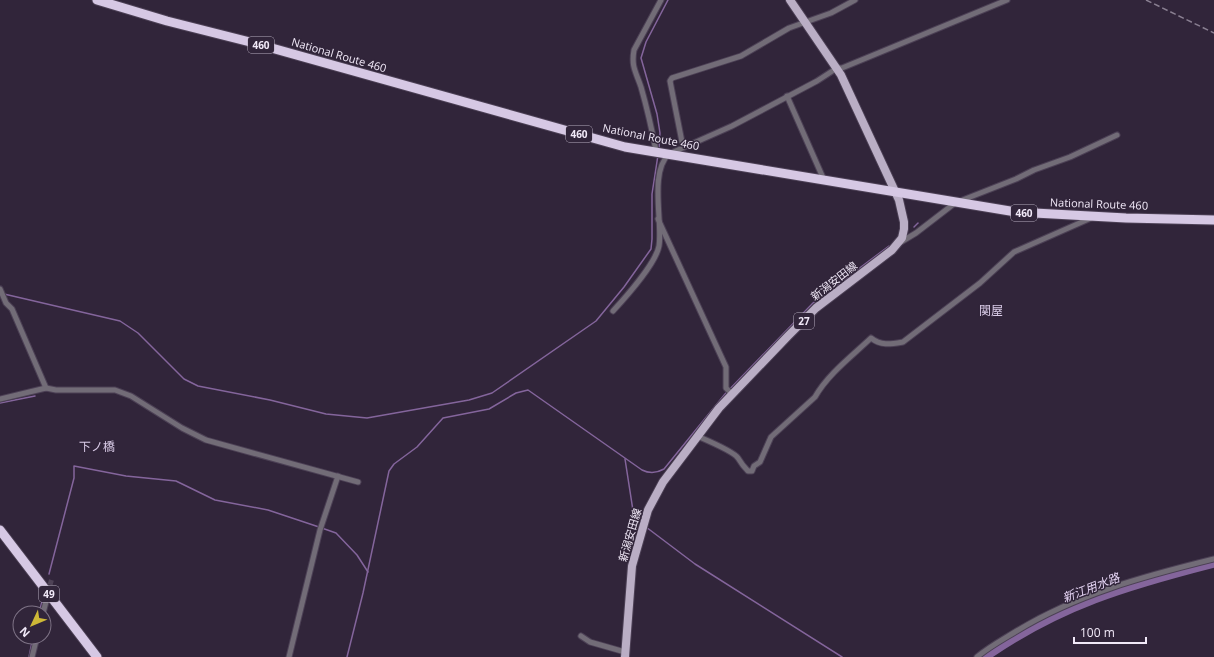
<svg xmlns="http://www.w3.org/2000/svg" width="1214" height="657" viewBox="0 0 1214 657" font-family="'Open Sans','Noto Sans JP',sans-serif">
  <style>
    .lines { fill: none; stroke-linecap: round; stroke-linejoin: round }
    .stream { stroke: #84659c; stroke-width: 1.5 }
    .river { stroke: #84659c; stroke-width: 9 }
    .street-tunnel { stroke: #4e4256; stroke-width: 5; stroke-dasharray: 5 2.5; stroke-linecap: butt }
    .street-casing { stroke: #4c4055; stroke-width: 7 }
    .primary-casing { stroke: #4c4055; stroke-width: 10 }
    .highway-casing { stroke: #4c4055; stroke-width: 11 }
    .street { stroke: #726c77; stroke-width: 5 }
    .primary { stroke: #baaec5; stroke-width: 8 }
    .highway { stroke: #d6c8e4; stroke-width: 9 }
    .rail { stroke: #897f91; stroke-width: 1.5; stroke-dasharray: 6 3; stroke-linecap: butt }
    .labels { text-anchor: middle; stroke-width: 3; stroke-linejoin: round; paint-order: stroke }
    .shield { fill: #31253a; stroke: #b7aebf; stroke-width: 1 }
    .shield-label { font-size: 10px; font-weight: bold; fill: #f1e9f8 }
    .street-label { font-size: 11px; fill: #f1e9f8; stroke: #31253a }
    .neighbourhood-label { font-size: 12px; fill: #d9cbe7; stroke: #31253a }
    .water-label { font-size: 12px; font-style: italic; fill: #e5d4f4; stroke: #31253a }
  </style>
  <rect width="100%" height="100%" fill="#31253a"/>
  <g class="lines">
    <!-- stream -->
    <g class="stream">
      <path d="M659,149L660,133L657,114L641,58L646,42L668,0"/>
      <path d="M914,227L918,223"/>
      <path d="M4,294L120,321L138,333L184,379L198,386L270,400L326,414L367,418L469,400L492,393L596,321L624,287L651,249L652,239V194L658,155"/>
      <path d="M0,403L35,396"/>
      <path d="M625,459L634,517L639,522"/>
      <path d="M646,527L695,564L842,657"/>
      <path d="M49,574L74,478V466L126,476L176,481L215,500L268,510L316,526L336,533L357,555L368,572"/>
      <path d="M39,613L44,594"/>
      <path d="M29,657L33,637"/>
      <path d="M347,657L363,593L389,471L394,464L417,447L443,418L489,409L516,393L528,390L642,470C650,474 657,473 664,469L725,394L813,303L889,246"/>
    </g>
    <!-- river -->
    <path class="river" d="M985,657C1059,605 1128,585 1214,563"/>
    <!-- street-tunnel -->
    <path class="street-tunnel" d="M48,592L52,578"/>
    <!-- street casing -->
    <g class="street-casing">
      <g id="street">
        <path d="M787,96L824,180"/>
        <path d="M683,147L670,81L672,78L741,56L789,28L831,13L855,0"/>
        <path d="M656,151C652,130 647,108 641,87C636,72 631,67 634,50L661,0"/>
        <path d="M658,219L726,367V388L732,394"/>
        <path d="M901,242L916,233L955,203L1016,179L1034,170L1070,157L1117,135"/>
        <path d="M0,289L6,303L12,309L46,388"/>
        <path d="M613,311C625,298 656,263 659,246C663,223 649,172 669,154L732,126L817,81L837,68H842L1007,0"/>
        <path d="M0,399L46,388L56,390H115L131,396L182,428L206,440L358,482"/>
        <path d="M697,436C706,440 733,451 738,458C741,463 743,466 748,471H752L754,466L760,462L771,437L815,397C828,374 852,356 871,338C881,346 891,344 903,342L980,283L1014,252L1091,218"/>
        <path d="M43,613L47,598"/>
        <path d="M581,636L590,642L625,652"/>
        <path d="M32,657L37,637"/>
        <path d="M289,657L320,530L338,476"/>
        <path d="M977,657C989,647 1002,640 1015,632C1077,594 1145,576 1214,559"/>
      </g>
    </g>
    <!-- primary casing -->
    <g class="primary-casing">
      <path id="primary" d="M625,657L632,566L648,510L663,482L719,408L788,336L816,308L892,250L902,238L904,229V222L899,200L841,75L790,0"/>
    </g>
    <!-- highway casing -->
    <g class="highway-casing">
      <g id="highway">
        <path d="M97,0L167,21L254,43L625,147L1016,212L1126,218L1214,220"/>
        <path d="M0,530L97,657"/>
      </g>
    </g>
    <!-- street -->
    <use href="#street" class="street"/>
    <!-- primary -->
    <use href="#primary" class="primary"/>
    <!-- highway -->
    <use href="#highway" class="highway"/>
    <!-- rail -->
    <path class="rail" d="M1146,0L1214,33"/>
  </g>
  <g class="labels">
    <!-- shield labels -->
    <g class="shield">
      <rect x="248" y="37" width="26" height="16" rx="3"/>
      <rect x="566" y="126" width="26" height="16" rx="3"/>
      <rect x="1011" y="205" width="26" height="16" rx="3"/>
      <rect x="794" y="313" width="20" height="16" rx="3"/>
      <rect x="39" y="586" width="20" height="16" rx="3"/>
    </g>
    <g class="shield-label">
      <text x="261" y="49">460</text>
      <text x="579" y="138">460</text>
      <text x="1024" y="217">460</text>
      <text x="804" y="325">27</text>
      <text x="49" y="598">49</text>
    </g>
    <!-- street labels -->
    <g class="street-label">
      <text transform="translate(339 55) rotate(16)" y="4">National Route 460</text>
      <text transform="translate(651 137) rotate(11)" y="4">National Route 460</text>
      <text transform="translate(1099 204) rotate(2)" y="4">National Route 460</text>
      <text transform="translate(834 281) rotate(-38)" y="4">新潟安田線</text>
      <text transform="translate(630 535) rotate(-74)" y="4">新潟安田線</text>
    </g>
    <!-- neighbourhood labels -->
    <g class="neighbourhood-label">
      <text x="991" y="315">関屋</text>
      <text x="97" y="451">下ノ橋</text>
    </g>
    <!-- water labels -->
    <g class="water-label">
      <text transform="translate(1091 588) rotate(-21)" y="4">新江用水路</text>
    </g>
  </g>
  <!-- north arrow -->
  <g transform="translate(32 625) rotate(226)"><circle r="19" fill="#31253a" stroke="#7e7386"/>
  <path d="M0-3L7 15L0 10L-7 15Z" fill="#ceb837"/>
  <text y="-6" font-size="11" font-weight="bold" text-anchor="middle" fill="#f1e9f8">N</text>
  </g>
  <!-- scale -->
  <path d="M1074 637v6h72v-6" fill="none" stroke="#f1e9f8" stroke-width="2"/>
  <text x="1080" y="637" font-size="12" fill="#f1e9f8" stroke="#31253a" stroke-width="3" paint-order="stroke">100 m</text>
</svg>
